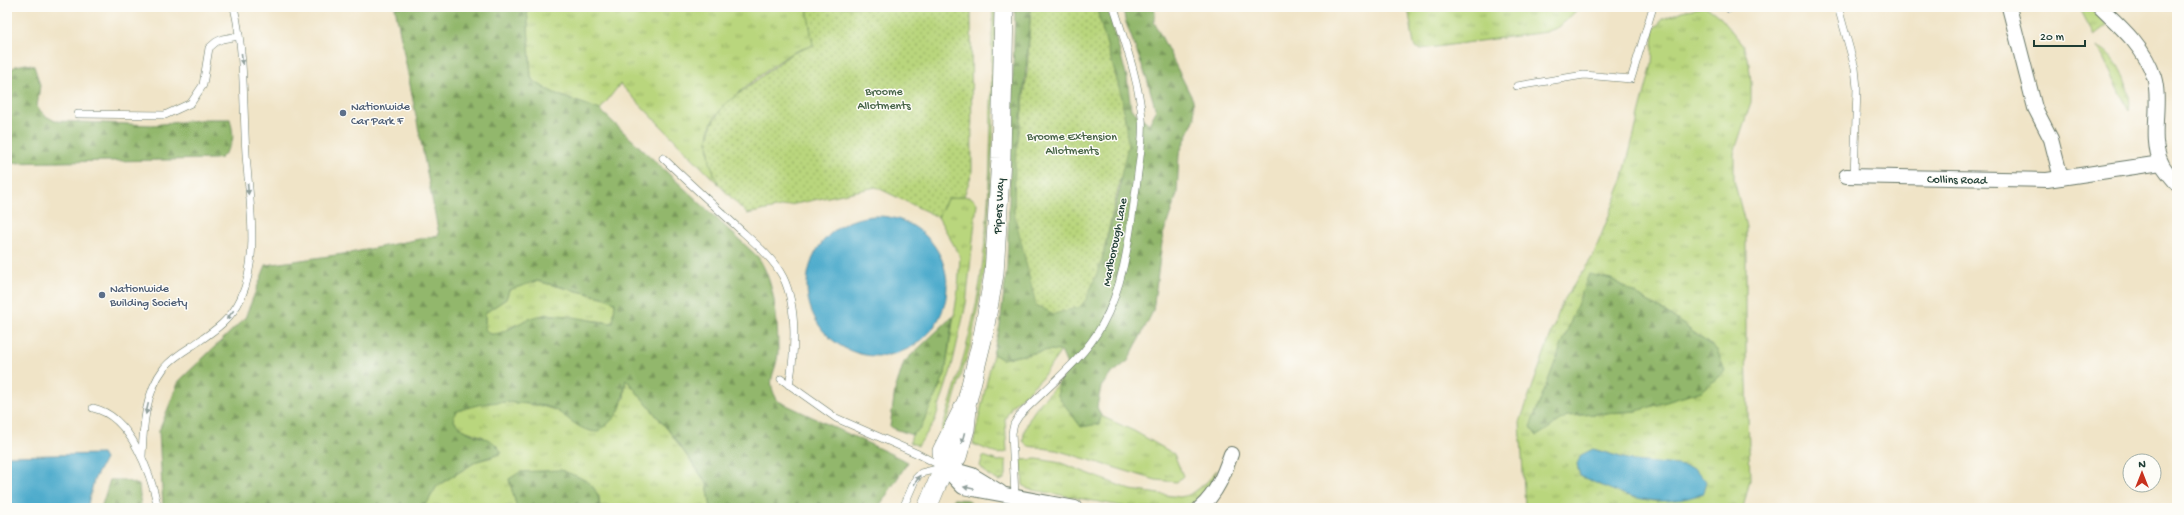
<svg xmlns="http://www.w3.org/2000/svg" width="2184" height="515" viewBox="0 0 2184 515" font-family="'Gochi Hand',sans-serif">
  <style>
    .grass { fill: url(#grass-tufts); stroke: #6c8a58; fill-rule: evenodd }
    .forest { fill: url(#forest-firs); stroke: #587a50; fill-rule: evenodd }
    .garden { fill: url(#garden-dots); stroke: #6c8a58 }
    .water { fill: #4dabcc; stroke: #367480 }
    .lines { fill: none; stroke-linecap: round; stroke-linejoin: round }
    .lane-casing { stroke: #687767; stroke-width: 8 }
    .street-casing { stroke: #687767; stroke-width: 16 }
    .secondary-casing { stroke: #687767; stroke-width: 20 }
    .lane { stroke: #fff; stroke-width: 7 }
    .street { stroke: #fff; stroke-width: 14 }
    .secondary { stroke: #fff; stroke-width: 19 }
    .oneway { fill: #8f9e9a }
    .service-dot { fill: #5c6f8a; stroke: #fdfcf7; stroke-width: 1.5 }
    .labels { text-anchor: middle; stroke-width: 3; stroke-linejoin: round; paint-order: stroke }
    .park-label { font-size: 12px; fill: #466346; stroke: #fdfcf7 }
    .service-label { font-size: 12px; fill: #4e5e75; stroke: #fdfcf7; text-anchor: start }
    .street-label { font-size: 12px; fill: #1f3d34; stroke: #fdfcf7 }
  </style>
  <defs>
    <pattern id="grass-tufts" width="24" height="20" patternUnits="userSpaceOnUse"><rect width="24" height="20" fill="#b9d67d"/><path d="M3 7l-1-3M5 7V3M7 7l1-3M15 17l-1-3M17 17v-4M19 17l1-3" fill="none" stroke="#96af67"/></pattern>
    <pattern id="forest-firs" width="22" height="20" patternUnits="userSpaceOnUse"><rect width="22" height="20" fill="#92b76c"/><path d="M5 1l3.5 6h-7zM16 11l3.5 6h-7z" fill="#77965a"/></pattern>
    <pattern id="garden-dots" width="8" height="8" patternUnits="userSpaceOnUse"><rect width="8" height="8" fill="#b9d67d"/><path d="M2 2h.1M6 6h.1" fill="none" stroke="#96af67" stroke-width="1.8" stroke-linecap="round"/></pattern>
  </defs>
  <rect width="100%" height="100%" fill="#fdfcf7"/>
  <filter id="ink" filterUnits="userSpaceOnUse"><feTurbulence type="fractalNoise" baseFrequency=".025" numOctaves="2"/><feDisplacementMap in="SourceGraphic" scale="8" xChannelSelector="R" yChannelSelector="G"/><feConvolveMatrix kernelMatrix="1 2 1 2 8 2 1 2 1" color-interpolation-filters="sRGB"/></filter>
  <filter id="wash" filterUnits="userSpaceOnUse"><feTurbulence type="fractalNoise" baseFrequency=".012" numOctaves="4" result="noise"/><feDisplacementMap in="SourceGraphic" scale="16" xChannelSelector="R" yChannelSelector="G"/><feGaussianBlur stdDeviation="0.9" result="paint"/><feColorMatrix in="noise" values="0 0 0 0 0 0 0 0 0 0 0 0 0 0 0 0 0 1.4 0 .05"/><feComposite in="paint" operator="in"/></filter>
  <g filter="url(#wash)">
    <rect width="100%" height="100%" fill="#f0e4c7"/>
    <!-- grass -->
    <g class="grass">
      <path d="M527,7H807L813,45C806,48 797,50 790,54C773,65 719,105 712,122C703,142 711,167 719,185L620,84L600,110C577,100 550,96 531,78Z"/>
      <path d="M993,7H996L993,141L986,265L971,343L944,433L941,432C959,376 976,320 983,261C993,177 990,91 993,7Z"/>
      <path d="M1408,7H1580L1559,27L1546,32L1421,49L1416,48L1414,45Z"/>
      <path d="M1702,7H1707L1721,18L1743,45L1749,64L1751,82V102L1734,153V180L1746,227V350L1750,480L1743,508L1525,507L1520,422L1562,303L1593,256L1621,185L1652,64L1654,29L1663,19L1682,11ZM1611,279L1669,314L1717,350L1637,411L1567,416ZM1593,449L1634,461L1653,463L1658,502L1630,496L1580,476L1577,464Z"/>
      <path d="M2079,7H2089L2107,25L2094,35Z"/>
      <path d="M2098,47C2118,54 2133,92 2129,111Z"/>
      <path d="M964,196L972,198L977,203L966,304L951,370L934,423L918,446L910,442L912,435L920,429L945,374L958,290L960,256L938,217L947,199Z"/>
      <path d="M536,281L606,298L615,303L613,323L547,314L515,325L497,335L489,334L485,329V313L506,299L509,290Z"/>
      <path d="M1049,350L1061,351L1041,379L1012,406L1005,419L1007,452L998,454L973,444L993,354L1002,359Z"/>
      <path d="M626,379L669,431L707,484L711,508H600L599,496L509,479L517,508H412L427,503L437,486L477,461L493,457L484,437L464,430L454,421L455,412L473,405L498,401L538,405L555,410L624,399Z"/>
      <path d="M1058,383L1099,424L1101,416L1134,431L1174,454L1183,476L1177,482L1156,480L1056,450L1028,446L1023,441C1025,416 1042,402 1058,383Z"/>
      <path d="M983,456L998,461L1006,460V475L1004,479L999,481L988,475L980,466Z"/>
      <path d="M1037,459L1061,463L1131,490L1180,497L1189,495L1207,482L1217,470L1212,482L1196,501L1182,508H1132L1028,489L1023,485L1021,460Z"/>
    </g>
    <!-- forest -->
    <g class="forest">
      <path d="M395,7H527L531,78C550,96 577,100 600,110L758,257C775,282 778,322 778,352C777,373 764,379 778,401L908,462L880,505L877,508H711L707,483L669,431L626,379C621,409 623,413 597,432C580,431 570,419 557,411C550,406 538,405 530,404C499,401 485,401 455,412L454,421C457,424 460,428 464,430C480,440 491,434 502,453L477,461L437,486L427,503L412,508H163L159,431L179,381L245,318L266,265L350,253L439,235ZM537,281L606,298L615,303L613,323C587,322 560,310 534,317C519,321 504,336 489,334L485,329V313L506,299L509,290Z"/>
      <path d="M1015,7H1031C1027,76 1016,143 1014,212L1101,263L1120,188L1125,120L1122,98L1096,7H1105L1109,13L1127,78L1131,109L1149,124L1156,111L1147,79L1125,20L1123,7H1151L1155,10L1154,22L1193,100L1195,118L1179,154L1177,194L1163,235L1153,311L1128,361L1110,375L1101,387L1097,407L1101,416L1099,424L1081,427L1058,396V383L1069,369L1061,351L1049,350L1002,359L993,354L1000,325L1007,266Z"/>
      <path d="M26,64L34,66L40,85L37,107L44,115L55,121L152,125L208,119H230C235,140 234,143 221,158L214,159L7,163V72L16,66Z"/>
      <path d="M1589,274L1611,279L1669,314L1717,350L1725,371L1702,391L1637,411L1567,416L1537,436L1530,427Z"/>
      <path d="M953,316L945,374L920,429L912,435L890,427L895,390L904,362Z"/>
      <path d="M561,470C583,479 598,481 600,508H517L509,479L520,472Z"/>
      <path d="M110,480H124L139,485L141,508H101Z"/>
      <path d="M953,499L968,500L975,508H947Z"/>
    </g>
    <!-- garden -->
    <g class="garden">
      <path d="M807,7H971L972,173L964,196L947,199L938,217L876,187L747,214L719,185L714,173L710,162L708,139L712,123L724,105L791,54L813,45Z"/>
      <path d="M1031,7H1096L1122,98L1128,145L1101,263L1087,298L1080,307L1054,314L1036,305L1014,212L1015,164L1027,73Z"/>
    </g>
    <!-- water -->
    <g class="water">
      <circle cx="877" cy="286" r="70"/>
      <path d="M1593,449L1634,461L1678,465L1695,469L1707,482L1704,493C1657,511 1624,496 1580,476L1577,464L1581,455Z"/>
      <path d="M102,454L105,459L94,480L87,508H7V456Z"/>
    </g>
  </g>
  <g filter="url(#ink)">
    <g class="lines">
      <!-- lane casing -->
      <g class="lane-casing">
        <g id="lane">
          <path d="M1728,7L1729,9"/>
          <path d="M1838,7L1855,68L1857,88L1854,177"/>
          <path d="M1517,86L1584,75L1631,79L1653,7"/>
          <path d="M78,114L165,115L191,103L203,85L209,48L216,42L222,39L239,36"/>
          <path d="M663,158C686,180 710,202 734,224C751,240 772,256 783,277C798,308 795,353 789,385"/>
          <path d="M781,379L836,418L918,454L941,466"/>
          <path d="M93,408C131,416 151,474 158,508"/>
          <path d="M142,457C143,427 145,393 164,368C172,358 184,351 195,344C214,331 231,320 241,298C260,255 249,200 246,154C243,105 245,55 234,7"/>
          <path d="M1015,497L1012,433L1014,424L1019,416C1047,387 1083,360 1102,325C1126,282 1130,229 1137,181C1139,161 1144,139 1142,118C1139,81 1125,43 1114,7"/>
          <path d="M903,508L916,478L921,473L941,468"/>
        </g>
      </g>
      <!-- street casing -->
      <g class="street-casing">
        <g id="street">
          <path d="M2009,7L2035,108L2051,139L2061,178"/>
          <path d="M2100,7C2121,27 2145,48 2154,77C2162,104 2149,137 2161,162C2164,170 2172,177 2177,184"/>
          <path d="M1846,176L2047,180L2161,163"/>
          <path d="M944,467L963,487L1075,508"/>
          <path d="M944,467L972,475L1000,492"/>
          <path d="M1200,508C1217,493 1224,474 1231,454"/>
        </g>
      </g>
      <!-- secondary casing -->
      <g class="secondary-casing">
        <g id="secondary">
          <path d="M944,467L957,457L965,429L967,409"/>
          <path d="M927,508L944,467L942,451L967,401L983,336L994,274L1001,158L1004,7"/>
        </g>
      </g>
      <!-- lane -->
      <use href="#lane" class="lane"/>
      <!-- street -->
      <use href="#street" class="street"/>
      <!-- secondary -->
      <use href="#secondary" class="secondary"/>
    </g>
    <!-- one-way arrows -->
    <defs><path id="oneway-solid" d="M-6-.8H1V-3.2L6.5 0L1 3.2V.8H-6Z"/></defs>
    <g class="oneway">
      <use href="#oneway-solid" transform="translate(242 59) rotate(85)"/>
      <use href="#oneway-solid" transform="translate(248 189) rotate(86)"/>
      <use href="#oneway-solid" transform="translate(230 315) rotate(128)"/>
      <use href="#oneway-solid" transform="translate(147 409) rotate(103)"/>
      <use href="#oneway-solid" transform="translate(963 438) rotate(105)"/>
      <use href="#oneway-solid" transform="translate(917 480) rotate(-57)"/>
      <use href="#oneway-solid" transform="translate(969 488) rotate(-168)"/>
    </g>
  </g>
  <!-- markers -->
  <g class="service-dot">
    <circle cx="343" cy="113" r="4"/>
    <circle cx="102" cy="295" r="4"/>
  </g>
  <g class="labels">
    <!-- park labels -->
    <g class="park-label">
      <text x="884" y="95">Broome<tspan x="884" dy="14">Allotments</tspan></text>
      <text x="1072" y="140">Broome Extension<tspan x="1072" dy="14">Allotments</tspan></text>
    </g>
    <!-- service labels -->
    <g class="service-label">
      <text x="351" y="110">Nationwide<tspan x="351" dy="14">Car Park F</tspan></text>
      <text x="110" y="292">Nationwide<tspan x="110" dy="14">Building Society</tspan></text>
    </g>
    <!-- street labels -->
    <g class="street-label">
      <text transform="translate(1957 179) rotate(1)" y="4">Collins Road</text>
      <text transform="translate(998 206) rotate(-87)" y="4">Pipers Way</text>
      <text transform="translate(1114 242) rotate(-79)" y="4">Marlborough Lane</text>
    </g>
  </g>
  <!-- margin -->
  <rect width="2184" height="515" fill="none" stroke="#fdfcf7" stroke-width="24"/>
  <!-- north arrow -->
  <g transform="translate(2142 473)"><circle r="19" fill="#fdfcf7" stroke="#a4b0a9"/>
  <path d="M0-3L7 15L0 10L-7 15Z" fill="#c8321e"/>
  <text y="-6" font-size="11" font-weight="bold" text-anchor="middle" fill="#1f3d34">N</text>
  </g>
  <!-- scale -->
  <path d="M2034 40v6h51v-6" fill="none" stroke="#1f3d34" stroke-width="2"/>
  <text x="2040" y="40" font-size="12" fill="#1f3d34" stroke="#fdfcf7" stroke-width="3" paint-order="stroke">20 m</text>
</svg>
